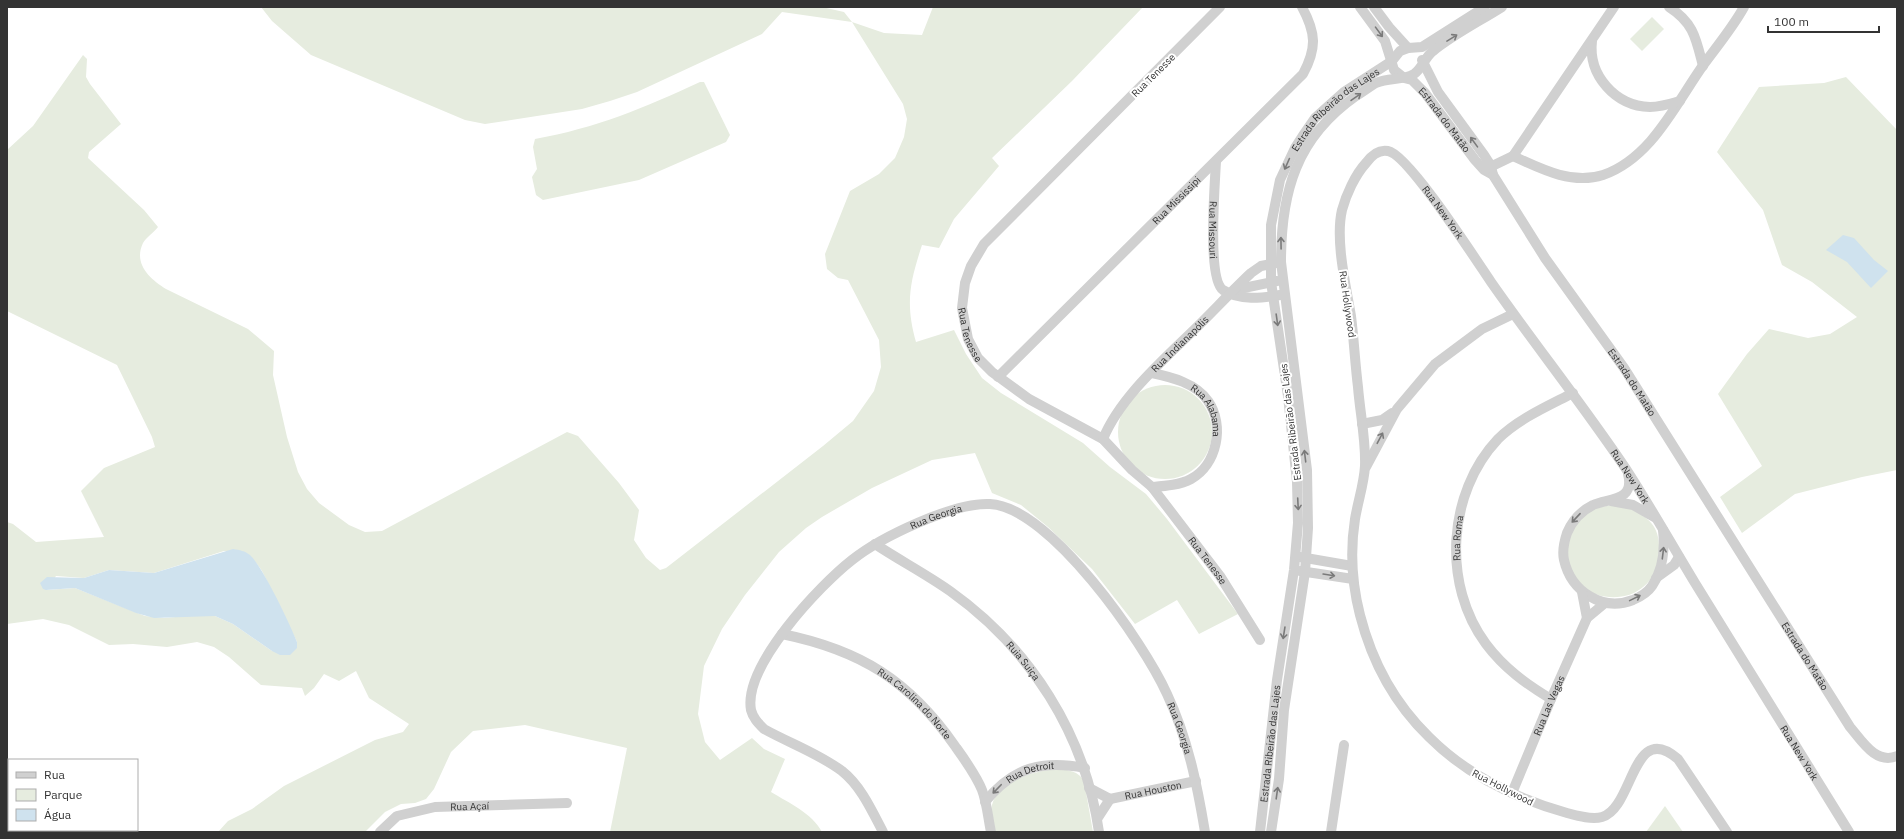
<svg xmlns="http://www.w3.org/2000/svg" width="1904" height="839" viewBox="0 0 1904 839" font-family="'IBM Plex Sans',sans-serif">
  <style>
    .green { fill: #e6ecdf; fill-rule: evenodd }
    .water { fill: #cfe2ee }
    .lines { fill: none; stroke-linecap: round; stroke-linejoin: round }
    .minor { stroke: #d0d0d0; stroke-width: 10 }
    .oneway { stroke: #7a7a7a }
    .labels { text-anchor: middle; stroke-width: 4; stroke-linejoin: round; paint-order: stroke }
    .street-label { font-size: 10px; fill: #333; stroke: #fff }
  </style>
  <rect width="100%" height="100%" fill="#fff"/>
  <!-- green -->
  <g class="green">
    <path d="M261,7H822L844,12L852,22L884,33L922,35L933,7H1143L1072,81L992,158L999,166L954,219L939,248L922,245C910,282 905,303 916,342L954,330L966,354L982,378L1001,393L1083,443L1110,467L1146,494L1167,519L1238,614L1199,634L1177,600L1135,624L1092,569L1048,527L1021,505L992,493L975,453L932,460L872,488L822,517L806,528L779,552L745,595L722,629L704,666L698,714L705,742L720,760L752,738L764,749L785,759L771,792C789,803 812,813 822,832H610L627,748L525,725L473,731L451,752L434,789L426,799L415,803L401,804L385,812L365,832H218L228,821L252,809L284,786L375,740L403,732L409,724L369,698L356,671L339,681L324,674L314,688L305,696L302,688L261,685L229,657L214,647L197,642L167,647L133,644L109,645L69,625L43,619L7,624V522L13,524L36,542L104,537L81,491L104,468L155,447L152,437L117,365L7,311V150L33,126L83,55L87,59L86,77L90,84L121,124L89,152L88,158L144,210L158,227C154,232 146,238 143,243C133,264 150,279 166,289L248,329L274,351L273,375L287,437L298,472L307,489L319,503L349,525L365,532L382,531L567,432L578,436L619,483L639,510L634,540L646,558L660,570L666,568L823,446L853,421L874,391L881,367L879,340L848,280L838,278L827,269L825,254L850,191L879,174L895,158L904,137L907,119L903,104L852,22L782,12L762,34L637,92L610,101L582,109L485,124L465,120L311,55L272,21ZM224,551C247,554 249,552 262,571L297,642L272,651L233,624L215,616H187L164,618L145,616L75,588L46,590L56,576L84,578L109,570L154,573Z"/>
    <path d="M1652,17L1664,29L1642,51L1630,39Z"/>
    <path d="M1846,77L1897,130V470L1862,477L1795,494L1742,533L1720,497L1762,466L1718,394L1747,354L1769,329L1808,338L1830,334L1857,317L1812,282L1782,265L1763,210L1717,152L1759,87L1824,83Z"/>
    <path d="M700,82H704L730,135L726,142L639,180L543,200L536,195L532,177L537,169L533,147L535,139C596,128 644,108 700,82Z"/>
    <circle cx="1165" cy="432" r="47"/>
    <path d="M1621,503C1646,517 1661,522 1659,554C1655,614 1568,610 1567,552C1567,548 1566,541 1567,537C1571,528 1581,518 1587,510Z"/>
    <path d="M1053,769C1065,770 1077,769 1084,781L1093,832H995C994,824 990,812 992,805C998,781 1033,772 1053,769Z"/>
    <path d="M1665,806L1683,832H1646Z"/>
  </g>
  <!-- water -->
  <g class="water">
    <path d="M1843,235L1854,238L1874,260L1888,271L1871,288L1847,262L1826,250Z"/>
    <path d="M233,549C240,550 245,551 250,555C263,567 290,624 297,642V648L290,655H280L272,651L233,624L215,616L154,618L136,613L75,588L46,590L43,589L40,583L47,577L84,578L109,570L154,573Z"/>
  </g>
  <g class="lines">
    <!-- minor -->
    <g class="minor">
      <path id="s1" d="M1220,7L984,244L971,266L965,283L962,308L968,339L978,358L992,372L1029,399L1103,439L1132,470L1152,487L1220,576L1260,640"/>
      <path id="s2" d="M1360,7L1385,41L1394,70L1404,78L1412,80L1425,93L1475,160L1484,170L1493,175L1545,258L1624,368L1850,727C1862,741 1876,765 1897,756"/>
      <path d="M1374,7L1389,27L1408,48"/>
      <path d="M1614,7L1513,156C1541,169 1572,185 1603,175C1652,158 1676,103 1704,64C1718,45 1733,27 1744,7"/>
      <path d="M1669,7C1694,23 1696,39 1703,66"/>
      <path d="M1592,41C1588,75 1615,106 1650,107C1660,107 1670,104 1680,101"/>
      <path d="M1422,60L1438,92L1484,155L1491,166L1493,175"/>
      <path id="s3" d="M1216,161C1215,183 1207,279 1223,290C1240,301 1262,298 1280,295"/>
      <path d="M1486,169L1513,156"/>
      <path d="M1234,290L1277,281"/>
      <path id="s4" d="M1152,373C1171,377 1196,383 1208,401C1225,425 1217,465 1191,479C1180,485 1165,486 1152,487"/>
      <path id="s5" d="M998,377L1303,74C1317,48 1316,33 1302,7"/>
      <path d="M1362,424L1382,420L1392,413"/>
      <path id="s6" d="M1103,439C1121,395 1168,356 1201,323C1218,306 1234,289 1251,273L1261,266L1276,263"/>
      <path d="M1366,467L1397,409L1435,364L1482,329L1513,314"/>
      <path d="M1628,474C1635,501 1610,498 1593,505C1581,511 1572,521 1567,533C1564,542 1562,551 1564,560C1571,591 1602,612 1633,600C1640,597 1648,592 1652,586C1663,570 1665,548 1663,530"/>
      <path d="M1611,501L1633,505L1654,517"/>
      <path id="s7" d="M875,544C899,560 926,574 950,591C1030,648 1085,734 1099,832"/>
      <path d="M1300,557L1352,566"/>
      <path d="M1300,571L1353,579"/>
      <path d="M1656,578L1674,565L1679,557"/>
      <path d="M1582,592L1587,618"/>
      <path id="s8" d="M782,634C860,650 909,680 955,746C965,760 976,775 982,790C987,803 988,818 991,832"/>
      <path id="s9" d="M1551,699C1526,684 1504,668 1486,644C1442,585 1447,493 1498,439C1518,419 1548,406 1573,393"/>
      <path d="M1089,788L1110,799"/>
      <path id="s10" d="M1512,793L1551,699L1587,618L1605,603"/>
      <path id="s11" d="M1110,799L1196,781"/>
      <path id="s12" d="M985,802C1013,767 1042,760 1085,768"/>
      <path d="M1097,819L1110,799"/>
      <path id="s13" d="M380,832L397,816L435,807L567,803"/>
      <path id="s14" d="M883,832C872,811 861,786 842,771C818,753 789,743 764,729C758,723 753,718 751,710C743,666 820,585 852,560C881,537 954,502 990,504C1050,507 1144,643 1167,694C1188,739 1197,784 1205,832"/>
      <path id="s15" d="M1260,832L1277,680L1294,570L1298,523L1297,482L1288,396L1271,282V225L1280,180L1295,148L1304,134L1315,118L1344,92L1392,61L1400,51L1408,48L1422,47L1485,7"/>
      <path d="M1271,832L1279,779L1284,710L1305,572L1308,528L1307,470L1281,262C1281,192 1296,138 1356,96C1363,92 1369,87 1376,83C1389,77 1402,81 1414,74C1422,69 1425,57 1433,51C1454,34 1480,21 1502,7"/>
      <path d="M1331,832L1344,745"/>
      <path id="s16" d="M1727,832L1678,759C1632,719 1634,808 1602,817C1592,820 1578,816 1567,813C1517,799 1467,775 1429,737C1394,703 1372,662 1360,615C1352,584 1350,551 1355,519C1358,501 1364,484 1365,466C1366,440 1360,413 1358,387C1355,363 1354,340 1351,316C1346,286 1335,240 1342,210C1346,195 1355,175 1366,163C1371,156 1378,149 1388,151C1408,154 1476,260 1491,282C1535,345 1583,405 1626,469C1650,506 1672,545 1695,583C1746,666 1797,749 1849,832"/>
    </g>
  </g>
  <!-- one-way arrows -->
  <defs><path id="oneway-shaft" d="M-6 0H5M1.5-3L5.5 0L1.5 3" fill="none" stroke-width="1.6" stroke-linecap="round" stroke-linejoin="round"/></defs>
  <g class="oneway">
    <use href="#oneway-shaft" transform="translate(1379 32) rotate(54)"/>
    <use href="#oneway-shaft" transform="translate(1452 38) rotate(-32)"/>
    <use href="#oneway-shaft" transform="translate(1356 97) rotate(-35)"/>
    <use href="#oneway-shaft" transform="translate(1474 142) rotate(-126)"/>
    <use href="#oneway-shaft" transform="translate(1287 164) rotate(114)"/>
    <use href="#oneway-shaft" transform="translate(1281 243) rotate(-91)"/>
    <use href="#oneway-shaft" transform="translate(1277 320) rotate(82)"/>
    <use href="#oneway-shaft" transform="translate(1380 438) rotate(-62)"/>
    <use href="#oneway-shaft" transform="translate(1305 456) rotate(-97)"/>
    <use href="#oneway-shaft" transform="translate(1298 504) rotate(87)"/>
    <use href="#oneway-shaft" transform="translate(1576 518) rotate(133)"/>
    <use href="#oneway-shaft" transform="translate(1663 553) rotate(-83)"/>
    <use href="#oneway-shaft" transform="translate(1329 575) rotate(9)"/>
    <use href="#oneway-shaft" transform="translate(1635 598) rotate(-26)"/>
    <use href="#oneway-shaft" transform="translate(1284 633) rotate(99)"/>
    <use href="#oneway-shaft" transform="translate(997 789) rotate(134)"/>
    <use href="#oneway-shaft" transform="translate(1277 793) rotate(-82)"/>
  </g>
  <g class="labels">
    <!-- street labels -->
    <g class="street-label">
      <text transform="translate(1153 75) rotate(-45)" y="4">Rua Tenesse</text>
      <text dy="4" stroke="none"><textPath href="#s15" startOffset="749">Estrada Ribeirão das Lajes</textPath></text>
      <text dy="4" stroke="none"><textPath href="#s2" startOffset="145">Estrada do Matão</textPath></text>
      <text dy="4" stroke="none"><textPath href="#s5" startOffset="251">Rua Mississipi</textPath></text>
      <text dy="4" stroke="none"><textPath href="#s16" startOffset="1111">Rua New York</textPath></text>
      <text dy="4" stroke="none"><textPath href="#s3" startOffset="69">Rua Missouri</textPath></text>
      <text transform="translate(1348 304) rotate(82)" y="4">Rua Hollywood</text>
      <text dy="4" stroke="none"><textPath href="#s1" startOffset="431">Rua Tenesse</textPath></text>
      <text dy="4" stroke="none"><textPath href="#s6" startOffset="123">Rua Indianapólis</textPath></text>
      <text dy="4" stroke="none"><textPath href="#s2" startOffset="469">Estrada do Matão</textPath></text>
      <text dy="4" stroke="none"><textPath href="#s4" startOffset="72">Rua Alabama</textPath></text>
      <text transform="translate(1290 422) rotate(-97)" y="4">Estrada Ribeirão das Lajes</text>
      <text dy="4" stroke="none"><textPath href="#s16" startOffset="1435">Rua New York</textPath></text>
      <text dy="4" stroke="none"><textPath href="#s14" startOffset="467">Rua Georgia</textPath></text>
      <text dy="4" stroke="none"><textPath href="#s9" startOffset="198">Rua Roma</textPath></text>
      <text dy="4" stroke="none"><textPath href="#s1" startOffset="767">Rua Tenesse</textPath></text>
      <text dy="4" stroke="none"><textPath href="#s2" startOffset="793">Estrada do Matão</textPath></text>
      <text dy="4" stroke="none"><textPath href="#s7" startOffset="190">Ruia Suiça</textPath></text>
      <text dy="4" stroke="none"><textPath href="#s8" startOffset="153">Rua Carolina do Norte</textPath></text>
      <text dy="4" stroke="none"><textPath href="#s10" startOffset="95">Rua Las Vegas</textPath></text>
      <text dy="4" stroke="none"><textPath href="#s14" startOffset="826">Rua Georgia</textPath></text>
      <text dy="4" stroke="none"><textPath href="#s15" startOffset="89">Estrada Ribeirão das Lajes</textPath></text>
      <text dy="4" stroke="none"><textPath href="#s16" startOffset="1759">Rua New York</textPath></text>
      <text dy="4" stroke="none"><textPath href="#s12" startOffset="56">Rua Detroit</textPath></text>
      <text transform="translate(1503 787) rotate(27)" y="4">Rua Hollywood</text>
      <text dy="4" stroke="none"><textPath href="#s11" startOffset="44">Rua Houston</textPath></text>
      <text dy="4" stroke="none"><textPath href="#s13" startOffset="97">Rua Açaí</textPath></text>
    </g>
  </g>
  <!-- border -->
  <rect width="1904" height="839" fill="none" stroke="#333333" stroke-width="16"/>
  <!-- legend -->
  <rect x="8" y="759" width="130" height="72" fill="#ffffff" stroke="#adadad"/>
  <rect x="16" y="772" width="20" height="6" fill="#d0d0d0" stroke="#adadad"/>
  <text x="44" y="779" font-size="12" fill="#333333">Rua</text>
  <rect x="16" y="789" width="20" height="12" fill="#e6ecdf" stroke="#adadad"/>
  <text x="44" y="799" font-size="12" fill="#333333">Parque</text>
  <rect x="16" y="809" width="20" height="12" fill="#cfe2ee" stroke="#adadad"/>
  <text x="44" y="819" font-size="12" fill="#333333">Água</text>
  <!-- scale -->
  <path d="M1768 26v6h111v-6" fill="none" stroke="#333333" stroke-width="2"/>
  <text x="1774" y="26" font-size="12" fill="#333333" stroke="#ffffff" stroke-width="3" paint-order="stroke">100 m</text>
</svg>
